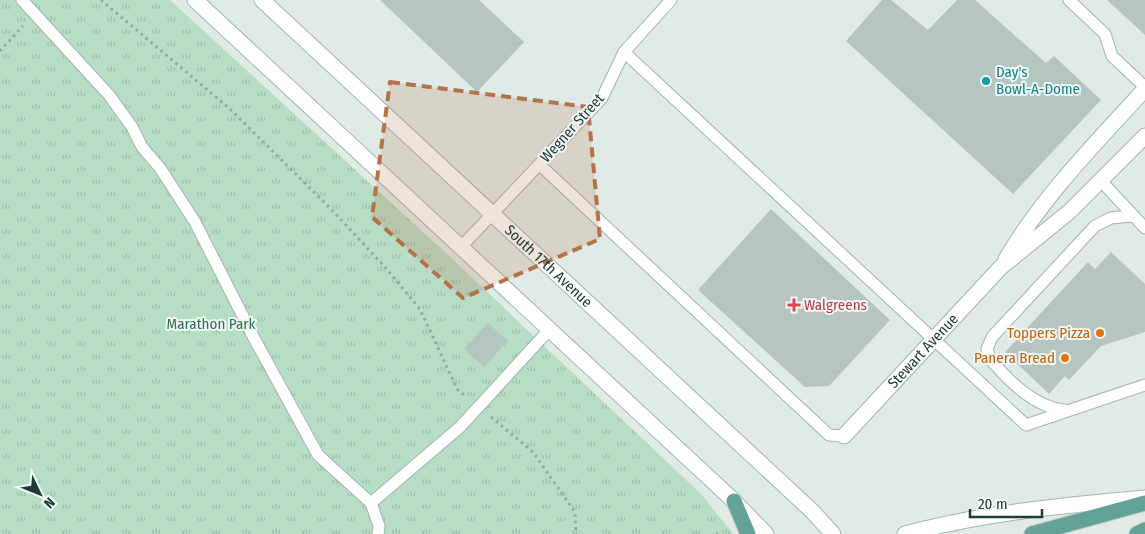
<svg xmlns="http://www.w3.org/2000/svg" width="1145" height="534" viewBox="0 0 1145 534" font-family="'Fira Sans Condensed',sans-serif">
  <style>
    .park { fill: url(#park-tufts) }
    .building { fill: #b5c6c1 }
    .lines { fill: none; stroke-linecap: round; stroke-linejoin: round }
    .lane-casing { stroke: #a3b3af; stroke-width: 13 }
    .street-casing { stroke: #a3b3af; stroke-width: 17 }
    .secondary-casing { stroke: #9fb7b1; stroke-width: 17 }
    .primary-casing { stroke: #c1c8c7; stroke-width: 17 }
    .path { stroke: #80b0a5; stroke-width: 3; stroke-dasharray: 2.5 4; stroke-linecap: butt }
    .lane { stroke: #fff; stroke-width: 11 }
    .street { stroke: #fff; stroke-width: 15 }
    .secondary { stroke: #fff; stroke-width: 15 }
    .primary { stroke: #64a297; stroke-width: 15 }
    .marked { fill: #b5734c; fill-opacity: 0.2; stroke: #b5734c; stroke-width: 4; stroke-dasharray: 10 6; stroke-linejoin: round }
    .culture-dot { fill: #0f9aa8; stroke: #f1f8f5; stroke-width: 2 }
    .health-dot { fill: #e0444e; stroke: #f1f8f5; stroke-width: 2 }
    .food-dot { fill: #e8710a; stroke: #f1f8f5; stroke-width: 2 }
    .labels { text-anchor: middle; stroke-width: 4; stroke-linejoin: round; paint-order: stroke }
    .culture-label { font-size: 15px; fill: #0d838f; stroke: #f1f8f5; text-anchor: start }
    .street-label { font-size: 15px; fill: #213c37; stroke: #f1f8f5 }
    .health-label { font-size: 15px; fill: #be3a42; stroke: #f1f8f5; text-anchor: start }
    .park-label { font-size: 15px; fill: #2a744d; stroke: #f1f8f5 }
    .food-label { font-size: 15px; fill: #c56008; stroke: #f1f8f5; text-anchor: end }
  </style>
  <defs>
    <pattern id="park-tufts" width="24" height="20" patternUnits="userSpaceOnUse" patternTransform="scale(1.25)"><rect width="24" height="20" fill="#b8ddc5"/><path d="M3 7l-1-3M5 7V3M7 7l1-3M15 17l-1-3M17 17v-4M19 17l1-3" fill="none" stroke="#9ebfaa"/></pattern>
  </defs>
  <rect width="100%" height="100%" fill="#e0ebe7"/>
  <!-- park -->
  <path class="park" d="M0,0H170L447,254L702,495L733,534H0Z"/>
  <!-- building -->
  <g class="building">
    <path d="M380,0H479L524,42L477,92Z"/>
    <path d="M882,0H891L928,30L957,0H975L1046,63L1054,56L1101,100L1013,194L846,41Z"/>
    <path d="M1107,0H1145V35Z"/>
    <path d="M771,209L890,320L829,386L805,387L698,290Z"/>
    <path d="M1111,252L1145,284V332L1101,346L1069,380L1065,376L1049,394L1005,352L1088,262L1095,269Z"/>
    <path d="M488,323L508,341L484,367L464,349Z"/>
  </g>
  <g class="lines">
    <!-- lane casing -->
    <g class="lane-casing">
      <g id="lane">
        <path d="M22,0L109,95L132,127L142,147L160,168L195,222L255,340L318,455L371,503"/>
        <path d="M1069,0L1105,34L1112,56L1145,87"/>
        <path d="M624,52L1026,425L1145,385"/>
        <path d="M540,165L829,435L844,436"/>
        <path d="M1101,181L1145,228"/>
        <path d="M461,247L602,98L624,52L671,0"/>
        <path d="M1064,410C1034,407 1009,381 990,359L987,349L992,337L1095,226L1111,218L1132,216"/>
        <path d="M378,534L379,526L371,503L460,427L550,329"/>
      </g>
    </g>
    <!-- street casing -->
    <g class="street-casing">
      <g id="street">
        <path d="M1006,259C1044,195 1095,144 1145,89"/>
        <path id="s1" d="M844,436L1001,267L1069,212L1145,136"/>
      </g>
    </g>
    <!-- secondary casing -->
    <g class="secondary-casing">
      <g id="secondary">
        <path d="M195,0L734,501L766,534"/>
        <path id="s2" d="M262,0L812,511L833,534"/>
        <path d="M905,534C983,513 1065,505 1145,498"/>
      </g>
    </g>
    <!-- primary casing -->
    <g class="primary-casing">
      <g id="primary">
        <path d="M734,501L748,534"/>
        <path d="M1032,534L1145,503"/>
        <path d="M1137,534L1145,530"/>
      </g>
    </g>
    <!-- path -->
    <g class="path">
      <path d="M101,0L230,109L331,209L384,266L420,309L457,389L465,396"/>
      <path d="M0,51L23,26"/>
      <path d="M491,417L533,452L575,512L576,534"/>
      <path d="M716,534H718"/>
    </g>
    <!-- lane -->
    <use href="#lane" class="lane"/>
    <!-- street -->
    <use href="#street" class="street"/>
    <!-- secondary -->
    <use href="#secondary" class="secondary"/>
    <!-- primary -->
    <use href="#primary" class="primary"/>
  </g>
  <!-- marked area -->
  <path class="marked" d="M390,82L588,107L600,239L463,298L372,217Z"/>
  <!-- markers -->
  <circle class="culture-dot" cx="986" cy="81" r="5"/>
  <path class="health-dot" d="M791.5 297.5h5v5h5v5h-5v5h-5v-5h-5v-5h5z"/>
  <g class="food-dot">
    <circle cx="1100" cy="333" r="5"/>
    <circle cx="1065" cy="358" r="5"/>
  </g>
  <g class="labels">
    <!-- culture labels -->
    <g class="culture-label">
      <text x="996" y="77">Day's<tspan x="996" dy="17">Bowl-A-Dome</tspan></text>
    </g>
    <!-- street labels -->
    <g class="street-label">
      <text transform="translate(572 128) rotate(-48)" y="5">Wegner Street</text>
      <text dy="5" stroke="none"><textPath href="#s2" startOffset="391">South 17th Avenue</textPath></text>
      <text dy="5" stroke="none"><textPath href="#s1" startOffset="116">Stewart Avenue</textPath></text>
    </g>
    <!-- health labels -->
    <g class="health-label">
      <text x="804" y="310">Walgreens</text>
    </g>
    <!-- park labels -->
    <g class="park-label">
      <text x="211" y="329">Marathon Park</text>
    </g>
    <!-- food labels -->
    <g class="food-label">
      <text x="1090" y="338">Toppers Pizza</text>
      <text x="1055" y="363">Panera Bread</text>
    </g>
  </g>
  <!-- north arrow -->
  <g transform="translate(40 494) rotate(133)" stroke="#f1f8f5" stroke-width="4" paint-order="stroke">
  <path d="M0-4L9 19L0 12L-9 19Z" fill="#213c37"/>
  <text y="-8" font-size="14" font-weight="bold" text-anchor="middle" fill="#213c37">N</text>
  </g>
  <!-- scale -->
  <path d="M970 509v8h72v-8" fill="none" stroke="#213c37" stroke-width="2.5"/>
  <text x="978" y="509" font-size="15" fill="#213c37" stroke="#f1f8f5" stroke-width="4" paint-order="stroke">20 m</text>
</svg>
